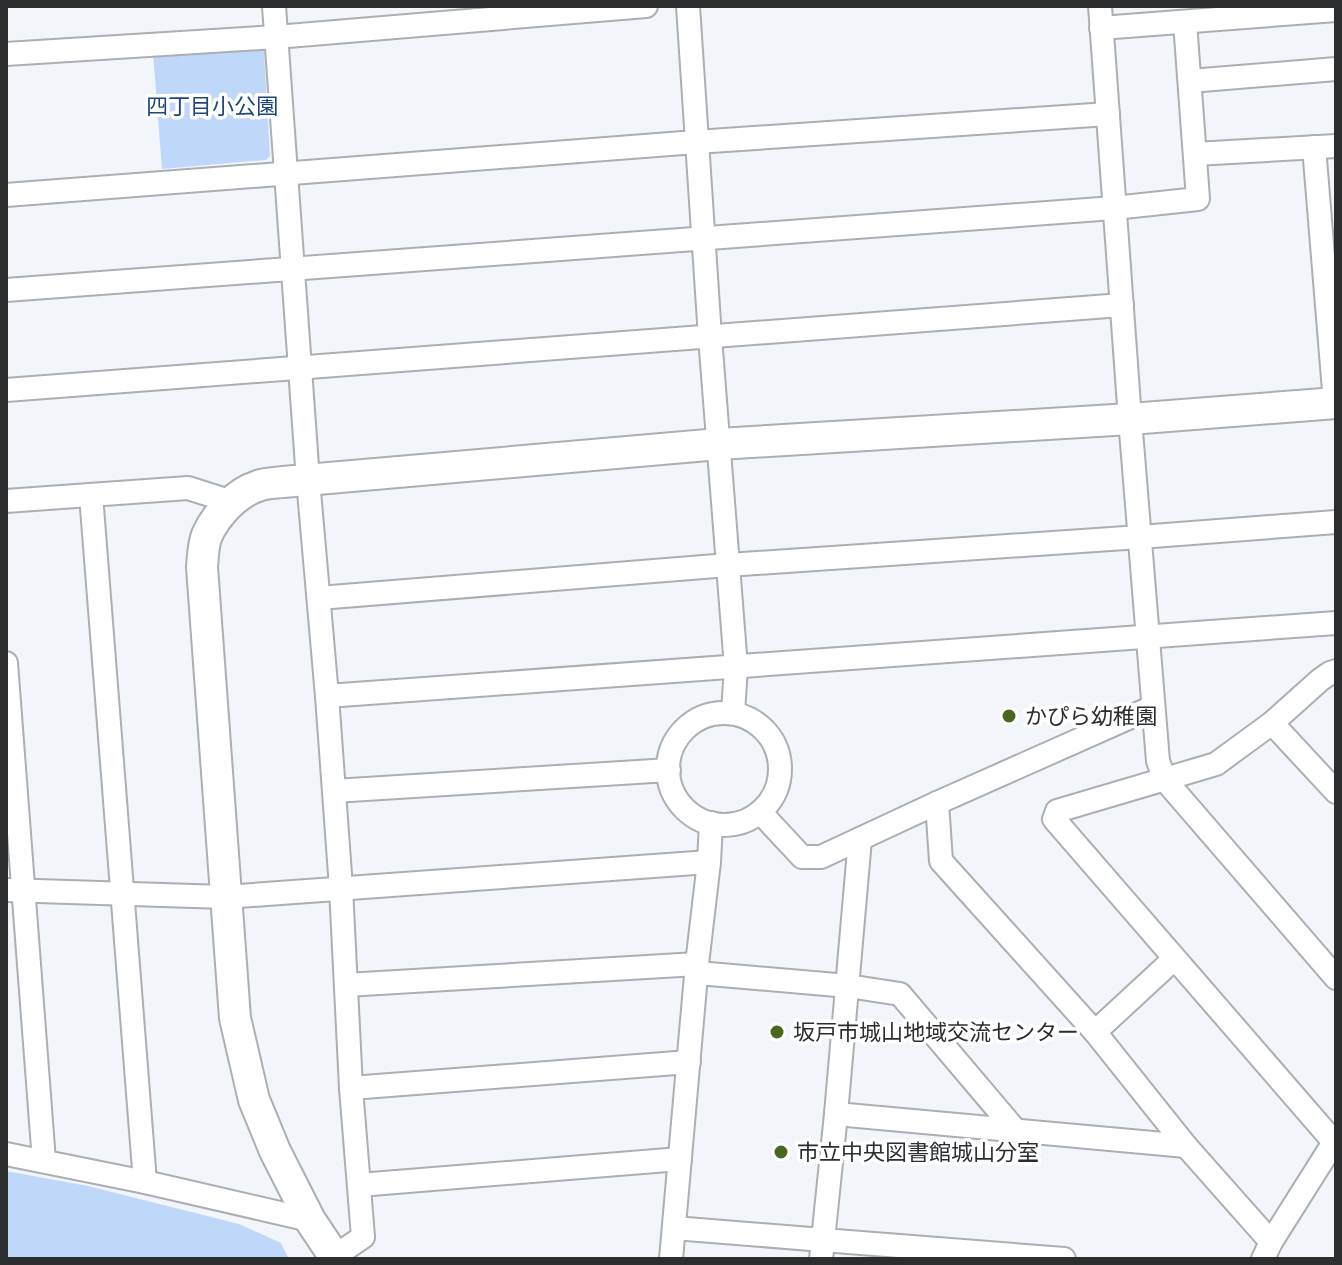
<svg xmlns="http://www.w3.org/2000/svg" width="1342" height="1265" viewBox="0 0 1342 1265" font-family="Barlow,'Noto Sans JP',sans-serif">
  <style>
    .green { fill: #bfd7f9 }
    .lines { fill: none; stroke-linecap: round; stroke-linejoin: round }
    .street-casing { stroke: #abafb4; stroke-width: 26 }
    .secondary-casing { stroke: #abafb4; stroke-width: 34 }
    .street { stroke: #fff; stroke-width: 22 }
    .secondary { stroke: #fff; stroke-width: 30 }
    .poi-dot { fill: #49681d; stroke: #fff; stroke-width: 3 }
    .labels { text-anchor: middle; stroke-width: 7; stroke-linejoin: round; paint-order: stroke }
    .park-label { font-size: 22px; fill: #1e467c; stroke: #fff }
    .poi-label { font-size: 22px; fill: #2b2d2f; stroke: #fff; text-anchor: start }
  </style>
  <rect width="100%" height="100%" fill="#f2f6fb"/>
  <!-- green -->
  <g class="green">
    <path d="M256,48L264,51L270,156L266,160L162,169L153,53Z"/>
    <path d="M6,1171L88,1186L239,1224L281,1243L289,1259H6Z"/>
  </g>
  <g class="lines">
    <!-- street casing -->
    <g class="street-casing">
      <g id="street">
        <path d="M274,6L308,480L327,696L341,888L351,1088L363,1237L335,1256"/>
        <path d="M688,6L710,337L736,667L733,713"/>
        <path d="M1100,6L1130,419L1158,761L1165,780L1336,978"/>
        <path d="M1101,28L1336,10"/>
        <path d="M6,54L276,37L646,6"/>
        <path d="M1190,81L1336,69"/>
        <path d="M1314,147L1335,403"/>
        <path d="M1195,154L1336,146"/>
        <path d="M6,195L696,142L1108,114"/>
        <path d="M6,290L1114,208L1198,199L1185,22"/>
        <path d="M6,390L1122,305"/>
        <path d="M91,495L145,1182"/>
        <path d="M6,501L188,488L232,502"/>
        <path d="M319,598L728,565L1140,537L1336,522"/>
        <path d="M6,663L44,1161"/>
        <path d="M327,696L1336,623"/>
        <circle cx="724" cy="769" r="56"/>
        <path d="M1272,723L1336,792"/>
        <path d="M334,791L669,770"/>
        <path d="M937,803L941,861L1095,1032L1186,1146L1271,1242"/>
        <path d="M761,813L802,857H821L937,803L1153,707"/>
        <path d="M860,839L836,1114L823,1240L1064,1259"/>
        <path d="M6,890L225,897L709,862"/>
        <path d="M698,973L848,986L900,994L1016,1131"/>
        <path d="M346,985L697,964"/>
        <path d="M1095,1032L1174,959"/>
        <path d="M351,1088L689,1062"/>
        <path d="M836,1114L1186,1146"/>
        <path d="M1334,1142L1054,819L1057,811L1216,764L1272,723L1320,680L1330,673L1336,671"/>
        <path d="M6,1154L145,1182L310,1220"/>
        <path d="M359,1185L680,1159"/>
        <path d="M674,1228L823,1240L821,1259"/>
        <path d="M671,1259L697,964L709,862L711,823"/>
        <path d="M1263,1259L1271,1242L1336,1139"/>
      </g>
    </g>
    <!-- secondary casing -->
    <g class="secondary-casing">
      <path id="secondary" d="M336,1259L310,1220L275,1151L254,1100L235,1018L202,567C203,556 203,545 207,535C216,515 236,493 258,486C265,483 275,483 283,482L719,444L1130,419L1336,403"/>
    </g>
    <!-- street -->
    <use href="#street" class="street"/>
    <!-- secondary -->
    <use href="#secondary" class="secondary"/>
  </g>
  <!-- markers -->
  <g class="poi-dot">
    <circle cx="1009" cy="716" r="8"/>
    <circle cx="777" cy="1032" r="8"/>
    <circle cx="781" cy="1152" r="8"/>
  </g>
  <g class="labels">
    <!-- park labels -->
    <g class="park-label">
      <text x="212" y="114">四丁目小公園</text>
    </g>
    <!-- poi labels -->
    <g class="poi-label">
      <text x="1025" y="724">かぴら幼稚園</text>
      <text x="793" y="1040">坂戸市城山地域交流センター</text>
      <text x="797" y="1160">市立中央図書館城山分室</text>
    </g>
  </g>
  <!-- border -->
  <rect width="1342" height="1265" fill="none" stroke="#2b2d2f" stroke-width="16"/>
</svg>
